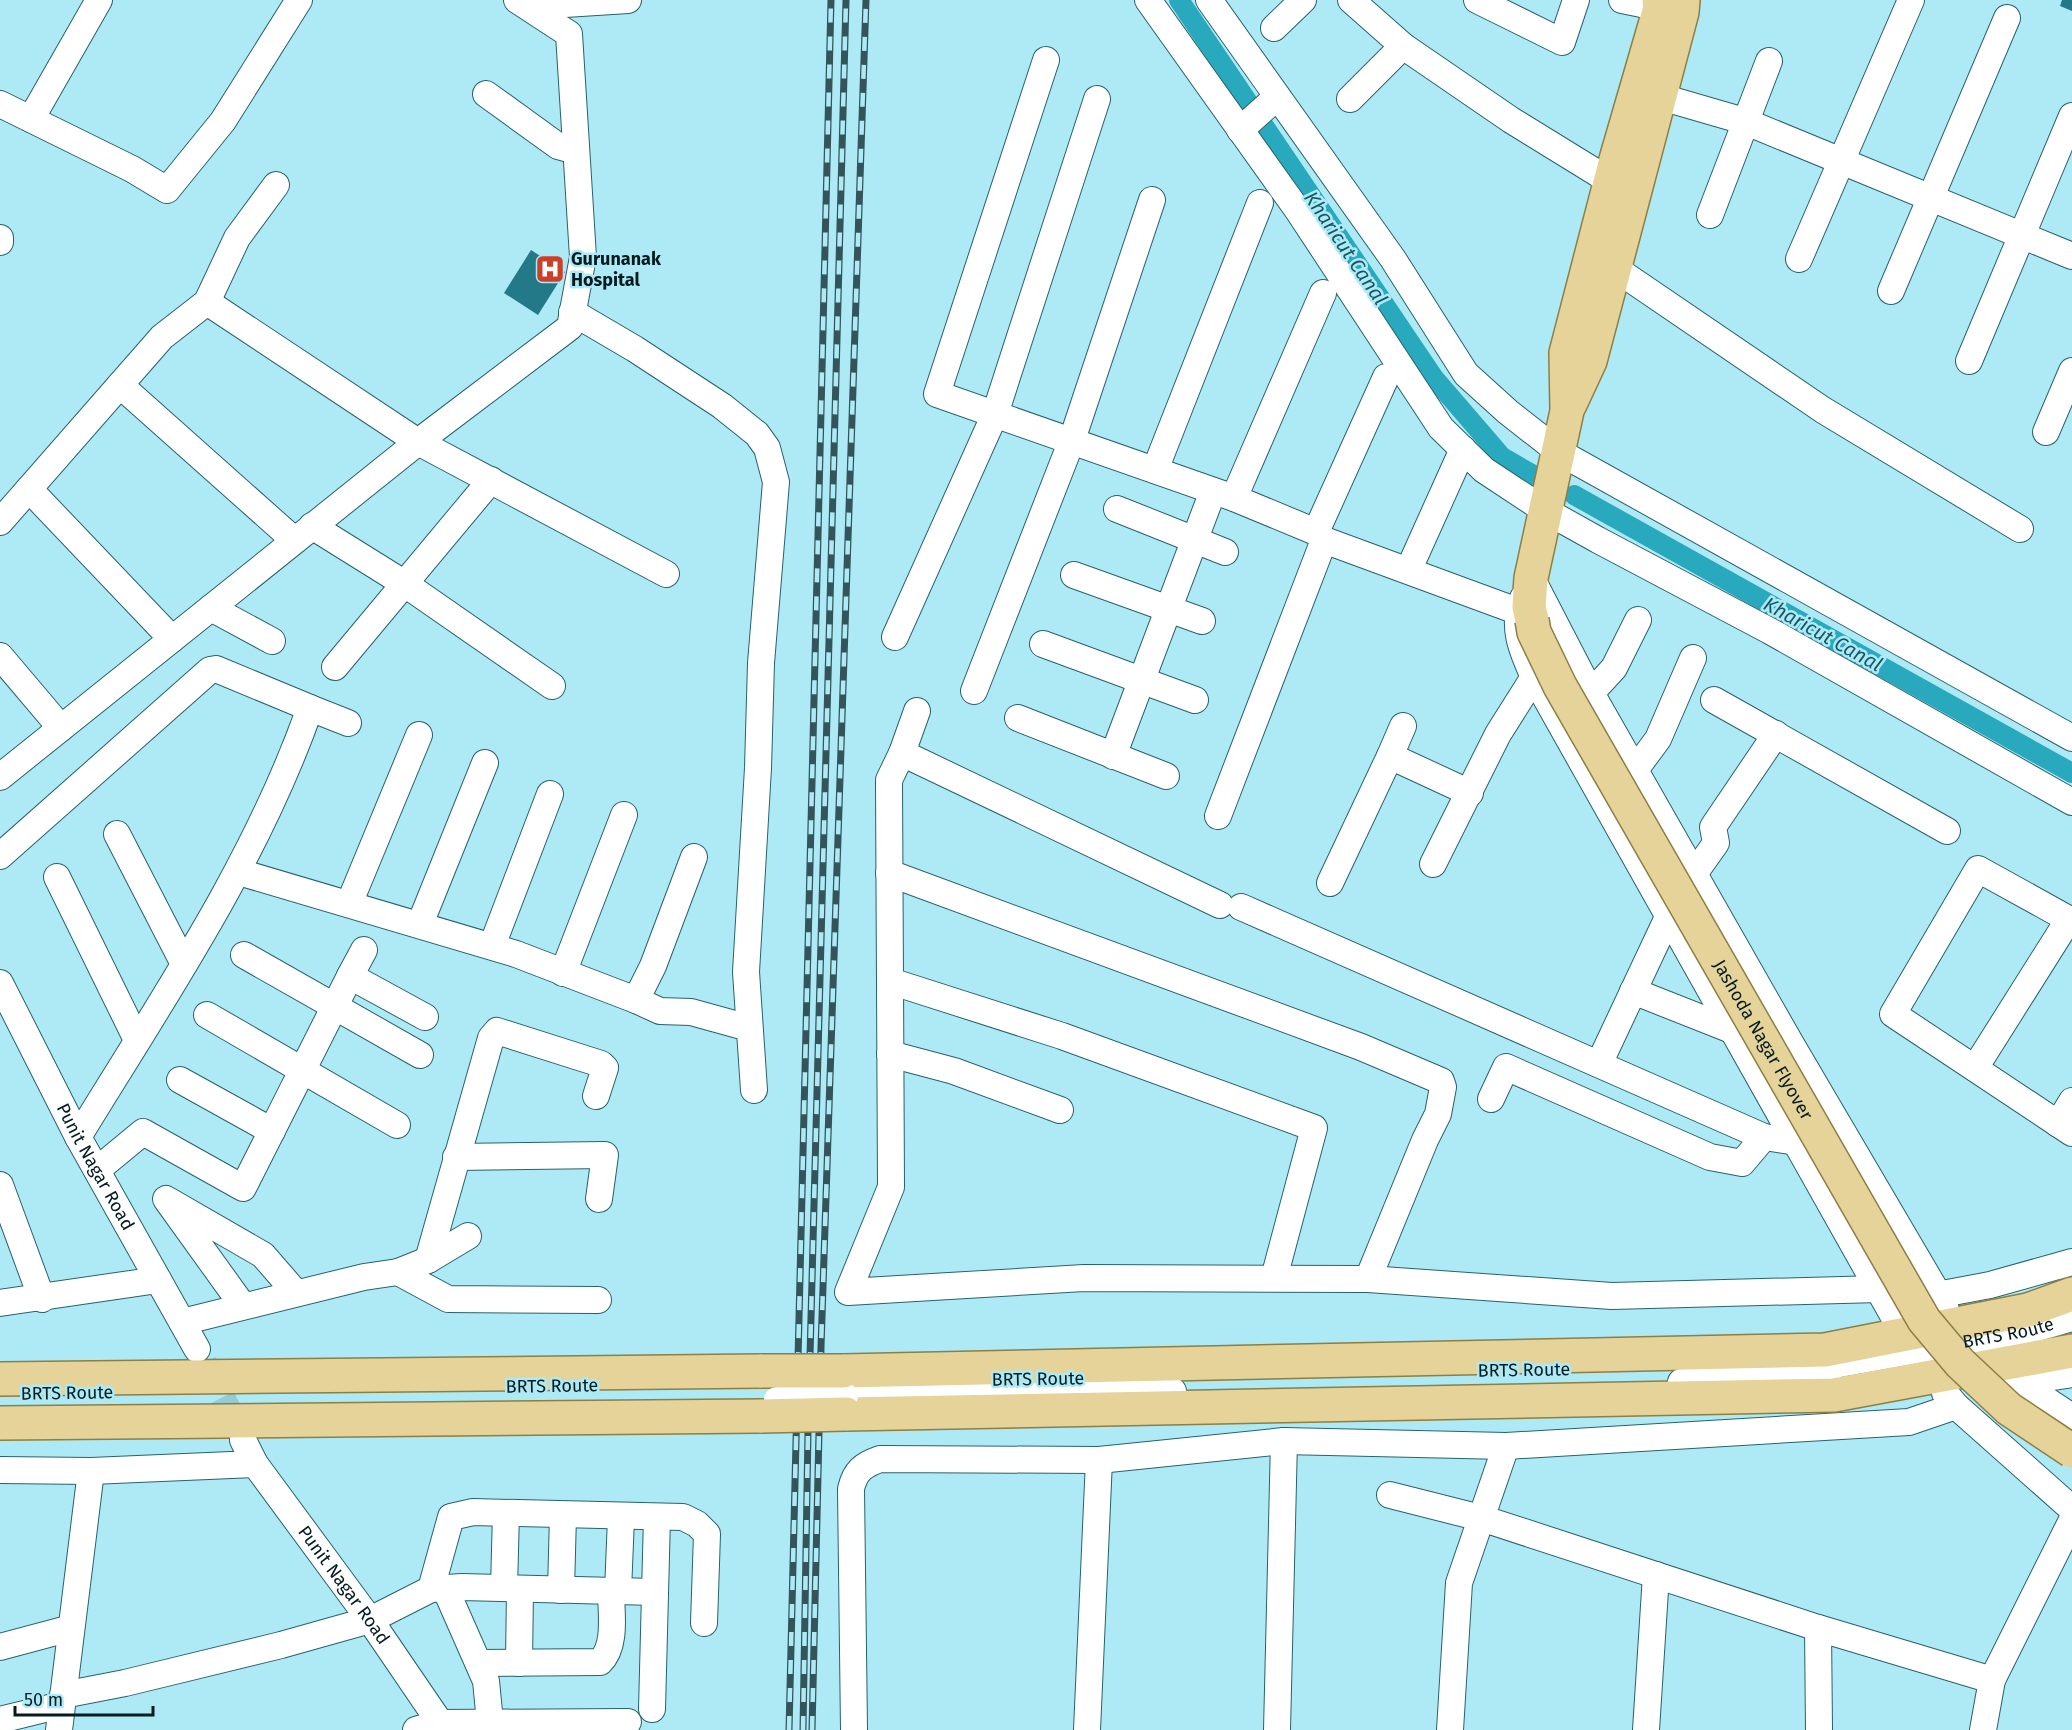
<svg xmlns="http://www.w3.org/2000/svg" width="2072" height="1730" viewBox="0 0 2072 1730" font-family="'Fira Sans',sans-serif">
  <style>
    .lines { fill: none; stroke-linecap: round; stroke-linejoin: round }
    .canal { stroke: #29a9be; stroke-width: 20 }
    .building { fill: #247988 }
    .minor-tunnel { stroke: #94cbd6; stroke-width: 26; stroke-dasharray: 26 13; stroke-linecap: butt }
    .minor-casing { stroke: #27626c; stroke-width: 28 }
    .major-casing { stroke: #8b7f44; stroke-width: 36 }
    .minor { stroke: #fff; stroke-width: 26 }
    .major { stroke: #e5d39a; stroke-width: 33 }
    .rail-casing { stroke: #32545a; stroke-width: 7 }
    .rail { stroke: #aeeaf6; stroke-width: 4.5; stroke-dasharray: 14; stroke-linecap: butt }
    .minor-bridge-casing { stroke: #27626c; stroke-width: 28; stroke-linecap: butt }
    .major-bridge-casing { stroke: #8b7f44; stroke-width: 36; stroke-linecap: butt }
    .minor-bridge { stroke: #fff; stroke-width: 26 }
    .major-bridge { stroke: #e5d39a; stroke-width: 33 }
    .labels { text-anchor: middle; stroke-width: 5; stroke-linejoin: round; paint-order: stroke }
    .poi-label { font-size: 18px; font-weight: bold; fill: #041c20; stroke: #aeeaf6; text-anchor: start }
    .street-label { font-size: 18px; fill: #041c20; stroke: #aeeaf6 }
    .water-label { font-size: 20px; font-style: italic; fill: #155863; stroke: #aeeaf6 }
  </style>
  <rect width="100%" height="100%" fill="#aeeaf6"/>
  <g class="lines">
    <!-- canal -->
    <g class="canal">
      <path d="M1179,0L1434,378L1502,457L1535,476"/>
      <path d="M1574,495L2072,773"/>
    </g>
  </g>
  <!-- building -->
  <g class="building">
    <path d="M2062,0H2072V11L2060,6Z"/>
    <path d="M531,250L565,272L538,315L504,293Z"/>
  </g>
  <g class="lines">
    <!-- minor-tunnel -->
    <path class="minor-tunnel" d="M204,1363L241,1434"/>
    <!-- minor casing -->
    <g class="minor-casing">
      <g id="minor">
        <path d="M517,0L569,34L583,257L570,327L418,442L666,574"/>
        <path d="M1148,0L1299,212L1441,428L1484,470L1546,511L1598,540L1770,631L2072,802"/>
        <path d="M1209,0L1393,259L1466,374L1508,412L1559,452L2072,738"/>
        <path d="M1351,0L1403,46L1511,120L1610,181"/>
        <path d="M1477,0L1562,42L1576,0"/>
        <path d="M1622,0L1676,11"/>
        <path d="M549,5L628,0"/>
        <path d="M1274,28L1303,0"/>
        <path d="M1046,60L937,394L1234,498L1316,532L1324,540L1517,611"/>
        <path d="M1644,92L1744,121L2072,256"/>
        <path d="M486,94L558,146L576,151"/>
        <path d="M1350,99L1403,46"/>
        <path d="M0,104L132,169L167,190L223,121L299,0"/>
        <path d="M31,119L99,0"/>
        <path d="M1240,130L1277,97"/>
        <path d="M1710,215L1769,61"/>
        <path d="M0,238V242"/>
        <path d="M1799,259L1911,0"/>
        <path d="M1613,267L1823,410L2020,529"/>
        <path d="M1891,291L2007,18"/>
        <path d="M207,302L237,238L276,185"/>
        <path d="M572,312L635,349L722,406L757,434L767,448L776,482L761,663L758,768L746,972L754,1090"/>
        <path d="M1969,361L2072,116"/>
        <path d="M120,385L294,540"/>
        <path d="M2046,432L2072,371"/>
        <path d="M1155,470L1260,203"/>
        <path d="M29,489L172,639"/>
        <path d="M1234,498L1323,293"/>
        <path d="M1117,509L1225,552"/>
        <path d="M0,522L162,337L207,302L418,442L0,777"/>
        <path d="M312,526L405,584L552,686"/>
        <path d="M1316,532L1386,377"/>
        <path d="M1409,569L1463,449"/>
        <path d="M1074,575L1202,621"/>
        <path d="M1533,581L1591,693L1791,1044L1945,1306"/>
        <path d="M1523,598C1511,626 1522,651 1534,677L1912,1349"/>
        <path d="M211,608L272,641"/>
        <path d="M895,637L995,414L1097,99"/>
        <path d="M1043,644L1195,700"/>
        <path d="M0,656L61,728"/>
        <path d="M335,667L491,480"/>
        <path d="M974,691L1072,440L1152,200"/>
        <path d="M1591,693L1614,668L1638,620"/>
        <path d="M1714,700L1947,831"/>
        <path d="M310,708L348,723"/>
        <path d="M917,711L902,753L1220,905"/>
        <path d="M1018,718L1166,776"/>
        <path d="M902,753L889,780L891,1187L848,1292L1084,1278L1368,1279L1612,1296L1879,1289L1937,1295L1990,1285L2072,1262"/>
        <path d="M1113,756L1213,491"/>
        <path d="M1390,756L1403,726"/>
        <path d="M1635,770L1658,739L1693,658"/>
        <path d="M1218,816L1324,540"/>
        <path d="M117,834L184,964"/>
        <path d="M0,856L210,670L216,669L310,708C256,862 163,998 78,1137"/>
        <path d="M1433,864L1498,734L1534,677"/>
        <path d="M239,872L516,954L636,1000L653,966L694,857"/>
        <path d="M889,873L1361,1047L1441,1081L1443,1087L1438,1114L1425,1140L1368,1279"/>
        <path d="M1694,874L1716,843L1713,827L1776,734"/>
        <path d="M57,877L137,1040"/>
        <path d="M1330,883L1390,756L1470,793"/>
        <path d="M349,904L419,735"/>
        <path d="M1241,907L1764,1137L1797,1142"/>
        <path d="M2072,921L1978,869L1893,1014L2072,1133"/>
        <path d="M420,924L485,763"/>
        <path d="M492,946L550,794"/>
        <path d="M244,955L420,1055"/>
        <path d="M563,973L624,815"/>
        <path d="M350,976L364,950"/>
        <path d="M890,981L1062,1036L1314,1128L1274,1278"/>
        <path id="s1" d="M0,983L78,1137L197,1349"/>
        <path d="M1633,991L1734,1031"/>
        <path d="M636,1000L660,1011L691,1012L749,1028"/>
        <path d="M207,1015L397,1125"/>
        <path d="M890,1054L954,1071L1060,1110"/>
        <path d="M1599,1064L1669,915"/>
        <path d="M1975,1068L2069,919"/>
        <path d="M180,1080L272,1131"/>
        <path d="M1491,1099L1506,1067L1710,1157L1742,1163L1764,1137"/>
        <path d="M2058,1124L2072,1101"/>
        <path d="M456,1157L605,1155L599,1199"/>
        <path d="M97,1170L143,1132L243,1188L350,976L425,1017"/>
        <path d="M0,1185L42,1299"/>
        <path d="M428,1260L491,1038L497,1031L601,1064L605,1068L596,1096"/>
        <path d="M398,1272L448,1299L598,1300"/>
        <path d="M0,1303L158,1280"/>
        <path d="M243,1306L166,1199L263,1255L296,1293"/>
        <path d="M182,1322L364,1277L398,1272L428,1260L468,1236"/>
        <path d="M1989,1355L2019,1382L2072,1417"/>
        <path id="s2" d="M1805,1366L1834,1365L2030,1330L2072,1318"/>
        <path d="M1681,1382L1827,1376"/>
        <path d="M2019,1382L2072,1374"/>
        <path d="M1945,1393L1956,1406L2072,1509"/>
        <path d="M845,1396L1173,1391"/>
        <path id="s3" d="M243,1440L255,1464L370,1620L445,1730"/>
        <path d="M0,1470L91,1471L255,1464"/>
        <path d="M1390,1495L1481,1518L1818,1628"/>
        <path d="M445,1588L486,1681L490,1722"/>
        <path d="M504,1588L506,1513"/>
        <path d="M431,1589L451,1517L473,1512L683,1517L697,1524L707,1534L704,1623"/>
        <path d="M561,1590L563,1515"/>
        <path d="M618,1591L621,1518"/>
        <path d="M0,1647L71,1628"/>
        <path d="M479,1663L600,1662C617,1646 611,1612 611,1591"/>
        <path d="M519,1663L520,1589"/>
        <path d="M63,1695L125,1683L281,1645L370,1620L431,1589L462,1587L655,1592"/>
        <path d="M652,1709L657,1517"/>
        <path d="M0,1720L61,1705"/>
        <path d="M59,1730L91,1471"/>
        <path d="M416,1730L439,1723L628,1722"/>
        <path d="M854,1730L851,1489C855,1471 863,1465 880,1459L1099,1460L1284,1441L1506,1446L1909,1422L1956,1406"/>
        <path d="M1087,1730L1099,1460"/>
        <path d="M1277,1730L1284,1441"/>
        <path d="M1450,1730L1459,1583L1506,1446"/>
        <path d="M1646,1730L1656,1575"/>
        <path d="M1819,1730L1818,1628L1992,1680"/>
        <path d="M1983,1730L1992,1680L2072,1520"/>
      </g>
    </g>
    <!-- major casing -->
    <g class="major-casing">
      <g id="major">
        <path d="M1570,404L1590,361L1682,12L1683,0"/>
        <path d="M1532,620L1529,607L1531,578L1567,411L1566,353L1617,156L1660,8L1659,0"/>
        <path d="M843,1371L1825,1350L2028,1310L2072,1294"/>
        <path d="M0,1379L762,1371"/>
        <path d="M846,1414L1834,1395L2072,1351"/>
        <path d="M0,1423L762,1416"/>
      </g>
    </g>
    <!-- minor -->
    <use href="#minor" class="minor"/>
    <!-- major -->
    <use href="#major" class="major"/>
    <!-- rail casing -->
    <g class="rail-casing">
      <g id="rail">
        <path d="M789,1730L831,0"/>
        <path d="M803,1730L808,1431L846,0"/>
        <path d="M812,1730L821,1347L866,0"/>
      </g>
    </g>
    <!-- rail -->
    <use href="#rail" class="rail"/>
    <!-- minor-bridge casing -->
    <g class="minor-bridge-casing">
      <path id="minor-bridge" d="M777,1400L845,1396"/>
    </g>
    <!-- major-bridge casing -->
    <g class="major-bridge-casing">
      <g id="major-bridge">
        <path id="s4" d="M1532,620L1534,632L1560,686L1924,1320L1960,1363L2009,1409L2072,1451"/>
        <path d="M762,1371H843"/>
        <path d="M762,1416L846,1414"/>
      </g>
    </g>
    <!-- minor-bridge -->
    <use href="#minor-bridge" class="minor-bridge"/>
    <!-- major-bridge -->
    <use href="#major-bridge" class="major-bridge"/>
  </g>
  <!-- icons -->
  <defs>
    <g id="hospital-square" transform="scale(1.5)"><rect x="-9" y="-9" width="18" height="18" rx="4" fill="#cc402a" stroke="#aeeaf6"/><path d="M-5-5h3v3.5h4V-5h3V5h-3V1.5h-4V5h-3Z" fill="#fff"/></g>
  </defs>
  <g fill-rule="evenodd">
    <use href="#hospital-square" x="550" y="269"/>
  </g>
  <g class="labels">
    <!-- poi labels -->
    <g class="poi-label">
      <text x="571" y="265">Gurunanak<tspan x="571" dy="21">Hospital</tspan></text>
    </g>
    <!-- street labels -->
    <g class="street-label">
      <text dy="6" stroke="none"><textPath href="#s4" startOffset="480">Jashoda Nagar Flyover</textPath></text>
      <text dy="6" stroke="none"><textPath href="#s1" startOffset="207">Punit Nagar Road</textPath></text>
      <text dy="6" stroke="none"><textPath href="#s2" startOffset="206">BRTS Route</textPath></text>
      <text transform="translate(1524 1370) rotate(-1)" y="6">BRTS Route</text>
      <text transform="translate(1038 1379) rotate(-1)" y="6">BRTS Route</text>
      <text transform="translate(552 1386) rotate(-1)" y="6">BRTS Route</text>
      <text transform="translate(67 1393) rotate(-1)" y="6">BRTS Route</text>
      <text dy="6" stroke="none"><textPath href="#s3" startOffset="177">Punit Nagar Road</textPath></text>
    </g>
    <!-- water labels -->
    <g class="water-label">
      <text transform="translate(1346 248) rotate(56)" y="7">Kharicut Canal</text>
      <text transform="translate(1823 634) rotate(29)" y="7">Kharicut Canal</text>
    </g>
  </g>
  <!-- scale -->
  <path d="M15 1706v9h138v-9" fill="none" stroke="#041c20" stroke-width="3"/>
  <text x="24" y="1706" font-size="18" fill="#041c20" stroke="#aeeaf6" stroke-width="4.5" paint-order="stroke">50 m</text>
</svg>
